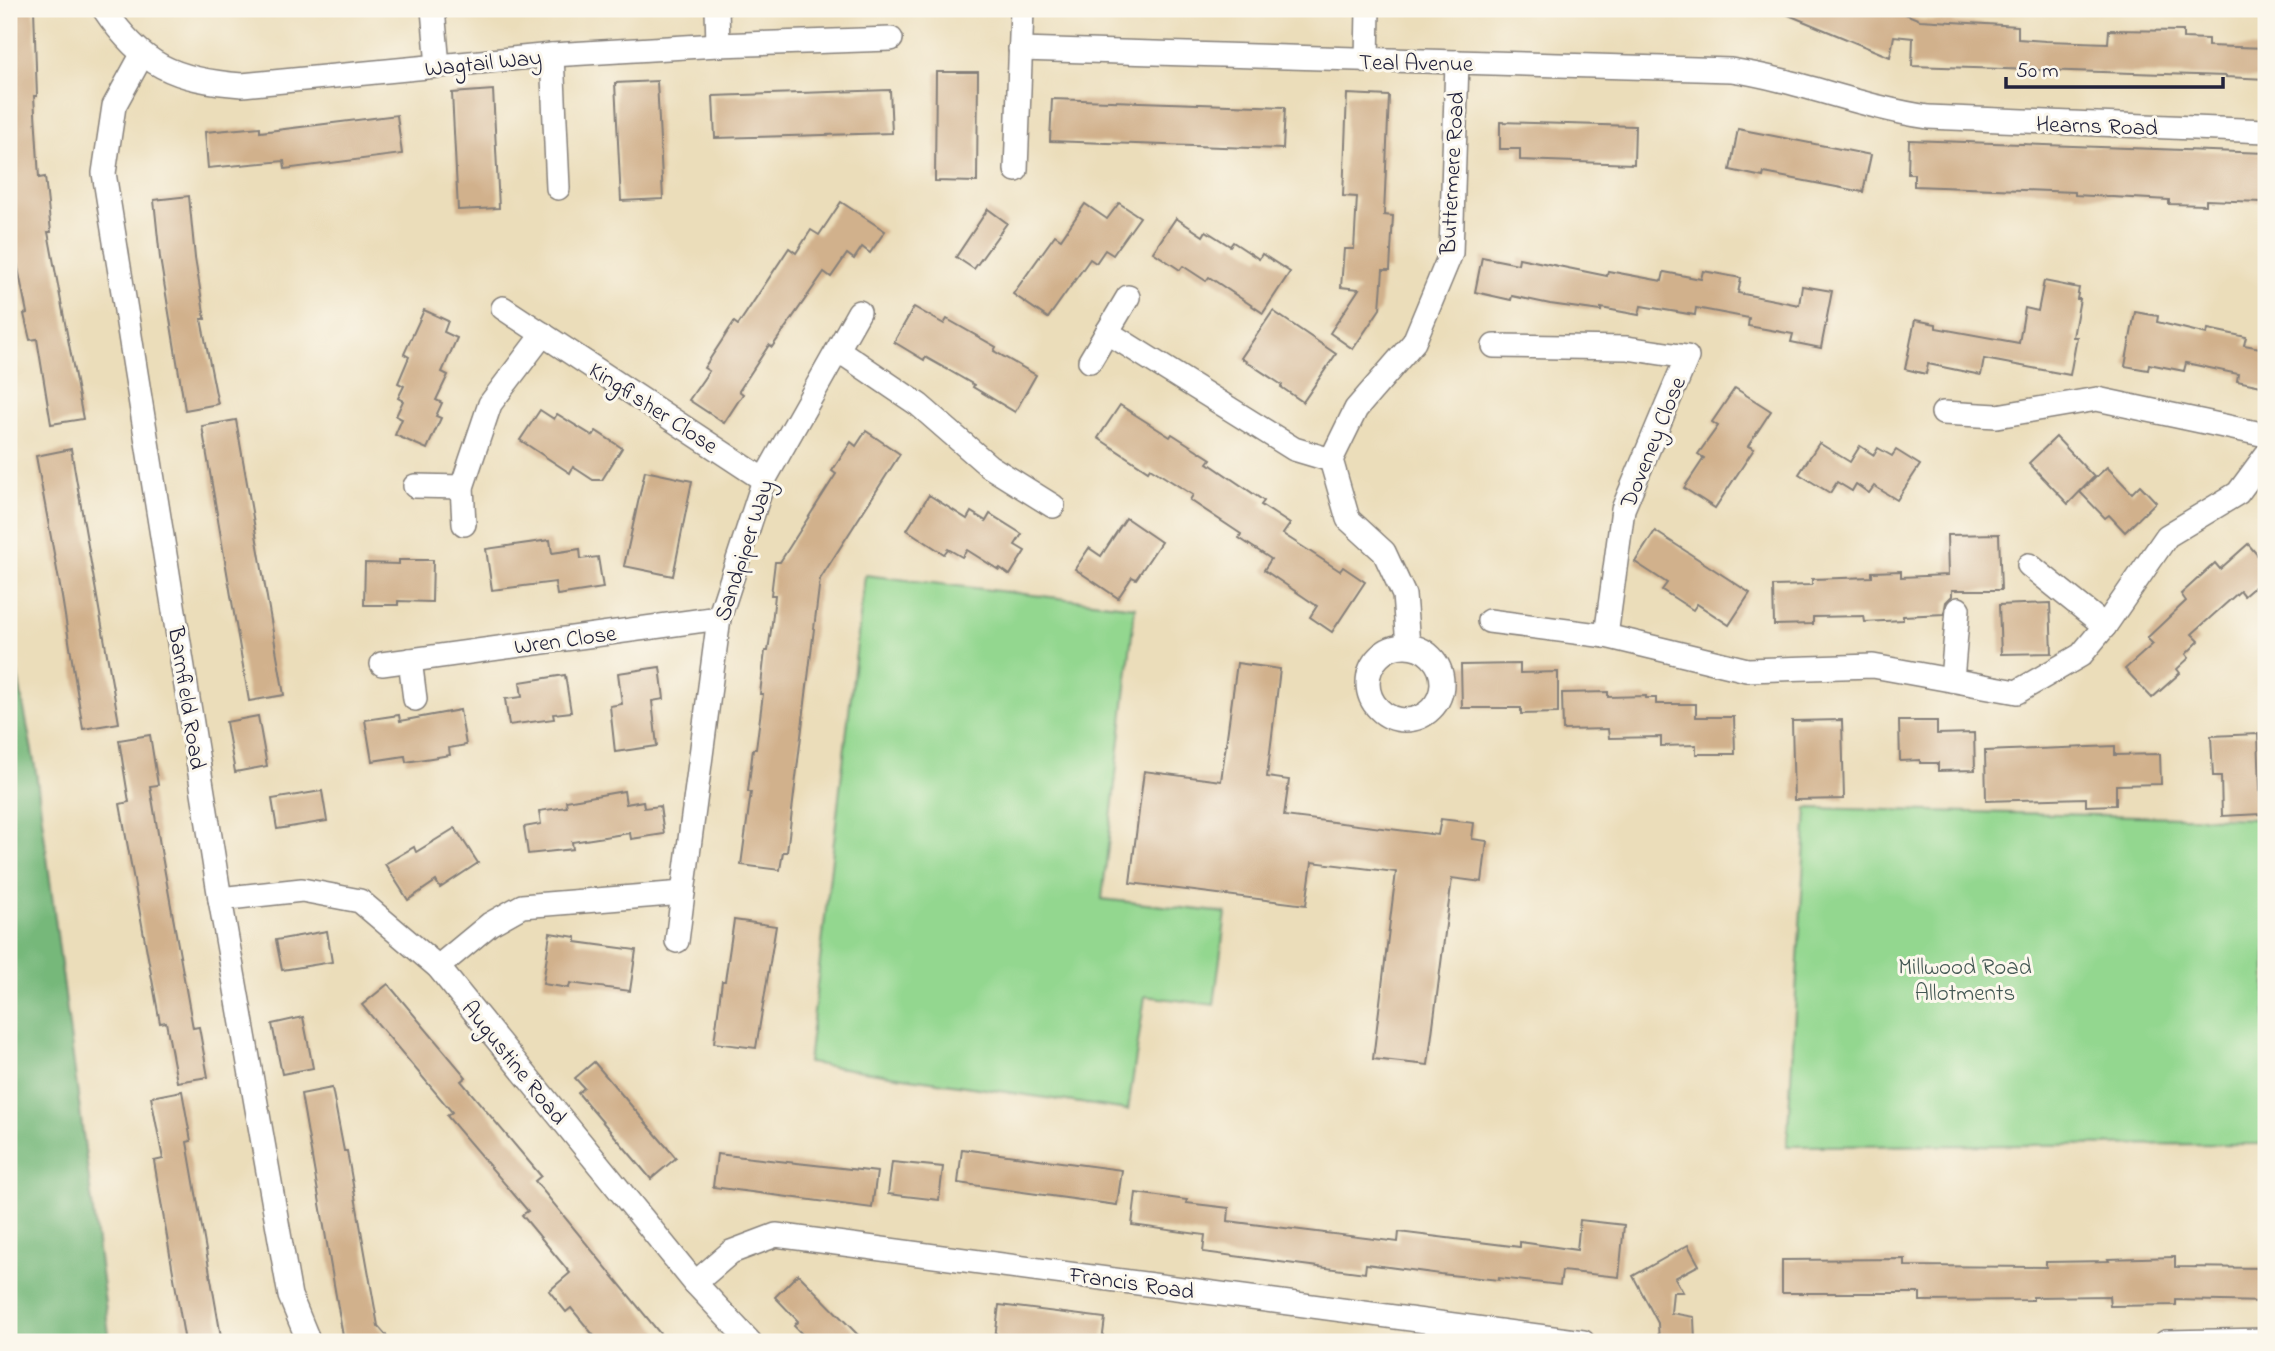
<svg xmlns="http://www.w3.org/2000/svg" width="2275" height="1351" viewBox="0 0 2275 1351" font-family="'Indie Flower',sans-serif">
  <style>
    .green { fill: #93d78f; stroke: #5a7c65; stroke-width: 2 }
    .forest { fill: #76b87a; stroke: #4c6d5a; stroke-width: 2 }
    .building { fill: #d1b18c }
    .lines { fill: none; stroke-linecap: round; stroke-linejoin: round }
    .street-casing { stroke: #86807a; stroke-width: 26 }
    .street { stroke: #fff; stroke-width: 23 }
    .labels { text-anchor: middle; stroke-width: 6; stroke-linejoin: round; paint-order: stroke }
    .street-label { font-size: 23px; fill: #22223b; stroke: #fbf7ec }
    .park-label { font-size: 23px; fill: #445854; stroke: #fbf7ec }
  </style>
  <rect width="100%" height="100%" fill="#fbf7ec"/>
  <filter id="ink" filterUnits="userSpaceOnUse"><feTurbulence type="fractalNoise" baseFrequency=".0143" numOctaves="2"/><feDisplacementMap in="SourceGraphic" scale="14" xChannelSelector="R" yChannelSelector="G"/><feConvolveMatrix kernelMatrix="1 2 1 2 8 2 1 2 1" color-interpolation-filters="sRGB"/></filter>
  <filter id="wash" filterUnits="userSpaceOnUse"><feTurbulence type="fractalNoise" baseFrequency=".00686" numOctaves="4" result="noise"/><feDisplacementMap in="SourceGraphic" scale="28" xChannelSelector="R" yChannelSelector="G"/><feGaussianBlur stdDeviation="1.57" result="paint"/><feColorMatrix in="noise" values="0 0 0 0 0 0 0 0 0 0 0 0 0 0 0 0 0 1.4 0 .05"/><feComposite in="paint" operator="in"/></filter>
  <g filter="url(#wash)">
    <rect width="100%" height="100%" fill="#ebddba"/>
    <!-- green -->
    <g class="green">
      <path d="M865,575L1135,607L1102,899L1226,913L1214,1005L1145,996L1128,1110L808,1063Z"/>
      <path d="M1807,808L2266,819V1144L1787,1146Z"/>
    </g>
    <!-- forest -->
    <path class="forest" d="M9,629L36,772L110,1342H9Z"/>
    <g id="blocks">
      <!-- building -->
      <g class="building">
        <path d="M9,9H34L37,96H34L39,178L45,177L51,232H48L83,419L51,424L37,339L30,340L24,314L27,313L16,258L9,187Z"/>
        <path d="M1774,9H1893L1920,20L2018,26V39L2046,41L2108,43L2109,30L2183,31V38L2208,39V46L2266,48V79L2226,77V76L1912,66L1913,38L1894,36L1890,57Z"/>
        <path d="M936,72H978L977,182L935,181Z"/>
        <path d="M657,81L663,199L621,201L615,83Z"/>
        <path d="M493,90L499,208L458,210L452,93Z"/>
        <path d="M890,90L892,133L715,138L713,96Z"/>
        <path d="M1347,94L1389,96L1384,215L1393,216L1390,270H1383L1380,309L1353,349L1330,333L1359,289L1341,287L1344,249H1354L1357,197L1343,196Z"/>
        <path d="M1052,99L1285,107L1283,149L1050,141Z"/>
        <path d="M397,115L402,154L285,169L284,161L208,168L205,132L260,127V132Z"/>
        <path d="M1500,122L1635,126L1634,164L1520,160V149H1500Z"/>
        <path d="M1738,129L1871,155L1863,192L1764,173L1763,177L1730,170Z"/>
        <path d="M1909,140L2266,153V190H2262V202L2206,200V205L2169,204V200L2075,195V192L1914,186V174H1908Z"/>
        <path d="M189,196L195,258L205,319H201L218,404L185,410L160,258L154,200Z"/>
        <path d="M841,202L885,231L870,253L862,247L854,259L847,254L831,277L824,272L772,347L769,345L739,391L743,394L724,423L689,400L709,371L704,368L734,322L738,325L789,248L796,253L811,230L819,235Z"/>
        <path d="M1119,203L1140,217L1113,255L1105,250L1096,263L1090,259L1048,318L1013,294L1055,235L1061,239L1085,204L1107,219Z"/>
        <path d="M988,209L1007,223L974,269L956,257Z"/>
        <path d="M1176,218L1203,236L1206,231L1230,246L1233,242L1259,259L1262,254L1290,272L1263,313L1209,277L1206,281L1183,266L1180,270L1153,252Z"/>
        <path d="M1482,257L1518,264L1519,258L1607,276L1608,271L1662,281L1664,272L1701,279L1703,271L1741,278L1738,293L1799,305L1802,286L1832,291L1821,348L1791,342L1793,334L1748,326L1749,318L1696,308L1695,315L1641,306L1639,315L1601,308V311L1550,304L1512,296L1511,300L1475,292Z"/>
        <path d="M2044,281L2079,288L2077,299H2080L2073,337H2077L2070,375L1984,359L1981,375L1928,364L1926,374L1905,369L1915,320L1936,324V328L2019,343L2025,308L2038,311Z"/>
        <path d="M914,307L944,324L947,319L996,347L994,351L1036,375L1015,412L973,387L974,385L950,371L925,357L924,360L894,342Z"/>
        <path d="M424,310L448,321L444,332L457,338L442,372L448,375L436,400L442,403L436,416L441,418L427,449L395,435L402,419L396,416L403,401L398,398L404,386L398,383L409,357L404,354Z"/>
        <path d="M1273,311L1336,354L1303,402L1281,387L1282,385L1241,358Z"/>
        <path d="M2135,312L2158,316L2157,322L2207,334L2208,329L2246,337L2244,345L2266,349V387L2237,381L2238,374L2186,363L2184,371L2149,364L2148,370L2125,366Z"/>
        <path d="M1735,388L1771,411L1748,446L1754,449L1715,508L1684,488L1704,458L1698,454L1718,426L1712,422Z"/>
        <path d="M1120,405L1170,437L1172,434L1211,459L1208,463L1264,501L1261,505L1290,524L1283,534L1340,571L1343,567L1365,582L1332,632L1310,617L1317,606L1264,570L1271,559L1239,538L1241,534L1190,500L1193,495L1150,468L1148,471L1098,438Z"/>
        <path d="M540,410L554,419L557,414L593,436L596,431L622,448L602,480H593L573,467L570,473L520,440Z"/>
        <path d="M236,420L284,695L249,701L202,426Z"/>
        <path d="M866,431L900,454L820,579L787,852H783L780,870L741,865L751,792H748L753,749H756L763,694H760L765,651H768L772,623L775,595H771L775,562H780L836,474L832,471L851,442L856,446Z"/>
        <path d="M2056,437L2094,477L2068,504L2029,463Z"/>
        <path d="M1819,443L1850,462L1860,446L1874,455L1878,448L1892,456L1896,450L1920,465L1897,500L1874,486L1869,493L1856,484L1852,491L1837,482L1830,493L1799,474Z"/>
        <path d="M71,449L119,723L83,729L62,597L36,456Z"/>
        <path d="M2107,467L2132,493L2140,485L2156,502L2125,532L2109,515L2105,518L2080,492Z"/>
        <path d="M645,471L692,481L673,576L624,566Z"/>
        <path d="M929,495L967,519L971,512L986,521L990,514L1022,534L1015,545L1025,551L1010,575L1000,568L999,570L967,550L962,557L948,549L944,554L907,530Z"/>
        <path d="M1126,518L1161,542L1136,579L1132,577L1118,598L1075,569L1089,548L1101,556Z"/>
        <path d="M1655,531L1750,593L1729,625L1697,604L1693,610L1662,590L1667,583L1635,562Z"/>
        <path d="M1999,534L2001,590H1952V596L1946,602L1944,614L1903,616V620L1865,622L1864,616L1813,617V624L1774,625L1773,586L1812,585V579L1872,577V572L1901,571V577L1948,575L1947,535Z"/>
        <path d="M550,540L552,553L580,549L581,559L598,557L603,588L557,595L555,582L492,590L486,549Z"/>
        <path d="M2248,544L2266,565V577L2244,596L2240,591L2192,634L2199,641L2186,654L2189,658L2177,669L2180,673L2152,698L2125,669L2153,644L2147,638L2186,601L2181,594L2215,563L2220,569Z"/>
        <path d="M399,560H433L432,602L398,601V605H364L365,563L399,564Z"/>
        <path d="M2050,603L2052,653L2001,654L1999,605Z"/>
        <path d="M1237,663L1280,669L1267,777L1289,780L1284,816L1438,835L1441,819L1474,823L1472,839L1487,841L1482,882L1452,878L1428,1065L1373,1059L1396,872L1312,862L1306,905L1130,883L1144,771L1221,781Z"/>
        <path d="M1520,664V673L1558,672V713L1521,714V708H1462L1461,665Z"/>
        <path d="M660,667L664,699L652,701L657,746L615,752L610,706L622,704L618,673Z"/>
        <path d="M565,675L571,712L553,714L554,719L509,725L505,699L522,697L520,682Z"/>
        <path d="M1608,692V697L1646,696V698H1656V704H1696V717H1734L1735,754H1696V745L1661,746V737L1609,738L1608,729L1563,730L1562,693Z"/>
        <path d="M460,710L466,745L449,748L450,755L406,762L405,756L372,761L365,720L399,715L400,721Z"/>
        <path d="M258,716L267,766L235,772L226,722Z"/>
        <path d="M1842,720L1844,799L1794,800L1792,721Z"/>
        <path d="M1899,721H1937V734L1974,733L1975,770L1938,771V763H1920V760L1900,761Z"/>
        <path d="M2258,734L2261,814L2222,816L2221,776H2213L2211,736Z"/>
        <path d="M150,735L158,785L150,786L160,845L193,1028L199,1027L208,1077L177,1082L166,1022L160,1023L120,804L129,802L119,740Z"/>
        <path d="M2115,746V755L2160,754L2161,784L2116,785V805L2086,806V798L1986,801L1985,751Z"/>
        <path d="M322,791L327,821L277,829L272,799Z"/>
        <path d="M624,791L626,804L643,801L644,808L660,806L664,834L631,839L630,833L572,842L573,849L528,854L524,827L541,824L539,811L567,807L566,801Z"/>
        <path d="M455,828L478,863L440,888L436,881L408,900L385,864L414,847L416,852Z"/>
        <path d="M734,920L776,926L756,1048L714,1043L722,981H725Z"/>
        <path d="M327,931L332,962L282,970L276,940Z"/>
        <path d="M550,933L576,937V942L636,950L630,991L570,983L569,988L543,984Z"/>
        <path d="M388,984L466,1077L461,1081L541,1176L535,1181L667,1342H599L571,1308L566,1312L549,1291L570,1273L522,1215L528,1211L447,1116L452,1112L362,1005Z"/>
        <path d="M303,1017L313,1068L282,1074L272,1024Z"/>
        <path d="M594,1062L676,1158L651,1179L578,1093L584,1088L575,1078Z"/>
        <path d="M332,1088L344,1151H347L378,1326L392,1342H344L301,1094Z"/>
        <path d="M182,1091L191,1141L187,1142L222,1342H185L154,1161L163,1159L151,1097Z"/>
        <path d="M962,1149L1122,1170L1117,1205L958,1183Z"/>
        <path d="M717,1154L877,1172L872,1208L713,1187Z"/>
        <path d="M892,1162L943,1167L939,1200L888,1194Z"/>
        <path d="M1136,1193L1187,1200L1186,1203L1229,1208L1228,1221L1398,1242L1399,1232L1520,1247V1242L1577,1250L1580,1220L1624,1225L1619,1277L1562,1271L1560,1285L1499,1278V1280L1440,1274L1366,1264L1365,1273L1203,1252L1205,1235L1132,1225Z"/>
        <path d="M1688,1245L1699,1265L1675,1278L1683,1292H1673L1671,1313L1694,1317L1695,1342H1659L1658,1323L1633,1276Z"/>
        <path d="M2175,1257V1267L2266,1268V1302L2176,1300V1305L2110,1306L2109,1296L2033,1297V1300L1920,1301V1293H1782V1260L1905,1259V1266L2046,1267V1262L2109,1261L2108,1259Z"/>
        <path d="M798,1274L865,1342H810L794,1326L798,1321L775,1297Z"/>
        <path d="M999,1305L1105,1318L1102,1342H1022L995,1339Z"/>
      </g>
    </g>
  </g>
  <g filter="url(#ink)">
    <use href="#blocks" fill-opacity="0" stroke="#86807a" stroke-width="2"/>
    <g class="lines">
      <!-- street casing -->
      <g class="street-casing">
        <g id="street">
          <path d="M104,9C142,66 175,80 242,85L552,55L718,45L891,39"/>
          <path d="M433,9L438,66"/>
          <path d="M717,9L718,45"/>
          <path d="M1020,49L1731,70C1798,80 1861,107 1928,117L2266,131"/>
          <path d="M142,55L114,106L104,173L220,899L290,1296L309,1342"/>
          <path d="M552,55L558,188"/>
          <path d="M1367,61L1368,9"/>
          <path d="M1016,170L1022,9"/>
          <path d="M503,308L764,480"/>
          <path d="M1107,332L1294,449L1331,460"/>
          <path d="M1494,346L1627,348L1687,357L1623,509L1606,636"/>
          <path d="M838,350L919,405L989,466L1053,506"/>
          <path d="M1090,361L1128,297"/>
          <path d="M1943,413L1997,416L2097,399L2266,435"/>
          <path d="M415,486L462,487"/>
          <path d="M464,524L462,487L490,404L543,334"/>
          <path d="M2029,565L2105,626"/>
          <path d="M1489,621L1606,636L1747,670L1873,666L2017,692L2081,655L2105,626L2167,536L2238,493L2266,455"/>
          <path d="M1408,645L1404,595L1384,552L1348,519L1331,460L1356,409L1414,342L1451,253L1457,62"/>
          <circle cx="1405" cy="683" r="37"/>
          <path d="M410,660L415,699"/>
          <path d="M382,664L719,618"/>
          <path d="M1952,680L1958,609"/>
          <path d="M220,899L302,890L360,901L438,967L695,1283L750,1342"/>
          <path d="M677,941L683,893"/>
          <path d="M438,967L490,924L522,906L683,893L719,618L764,480L859,312"/>
          <path d="M695,1283L731,1252L776,1235L1583,1342"/>
          <path d="M2166,1342L2266,1340"/>
        </g>
      </g>
      <!-- street -->
      <use href="#street" class="street"/>
    </g>
  </g>
  <g class="labels">
    <!-- street labels -->
    <g class="street-label">
      <text transform="translate(483 62) rotate(-6)" y="8">Wagtail Way</text>
      <text transform="translate(1416 62) rotate(1)" y="8">Teal Avenue</text>
      <text transform="translate(2097 125) rotate(2)" y="8">Hearns Road</text>
      <text transform="translate(1451 173) rotate(-87)" y="8">Buttermere Road</text>
      <text transform="translate(654 407) rotate(33)" y="8">Kingfisher Close</text>
      <text transform="translate(1652 442) rotate(-68)" y="8">Doveney Close</text>
      <text transform="translate(743 550) rotate(-72)" y="8">Sandpiper Way</text>
      <text transform="translate(565 639) rotate(-8)" y="8">Wren Close</text>
      <text transform="translate(188 698) rotate(81)" y="8">Barnfield Road</text>
      <text transform="translate(515 1062) rotate(51)" y="8">Augustine Road</text>
      <text transform="translate(1132 1282) rotate(8)" y="8">Francis Road</text>
    </g>
    <!-- park labels -->
    <g class="park-label">
      <text x="1965" y="974">Millwood Road<tspan x="1965" dy="26">Allotments</tspan></text>
    </g>
  </g>
  <!-- margin -->
  <rect width="2275" height="1351" fill="none" stroke="#fbf7ec" stroke-width="35"/>
  <!-- scale -->
  <path d="M2006 77v10h217v-10" fill="none" stroke="#22223b" stroke-width="3.5"/>
  <text x="2016" y="77" font-size="21" fill="#22223b" stroke="#fbf7ec" stroke-width="5" paint-order="stroke">50 m</text>
</svg>
